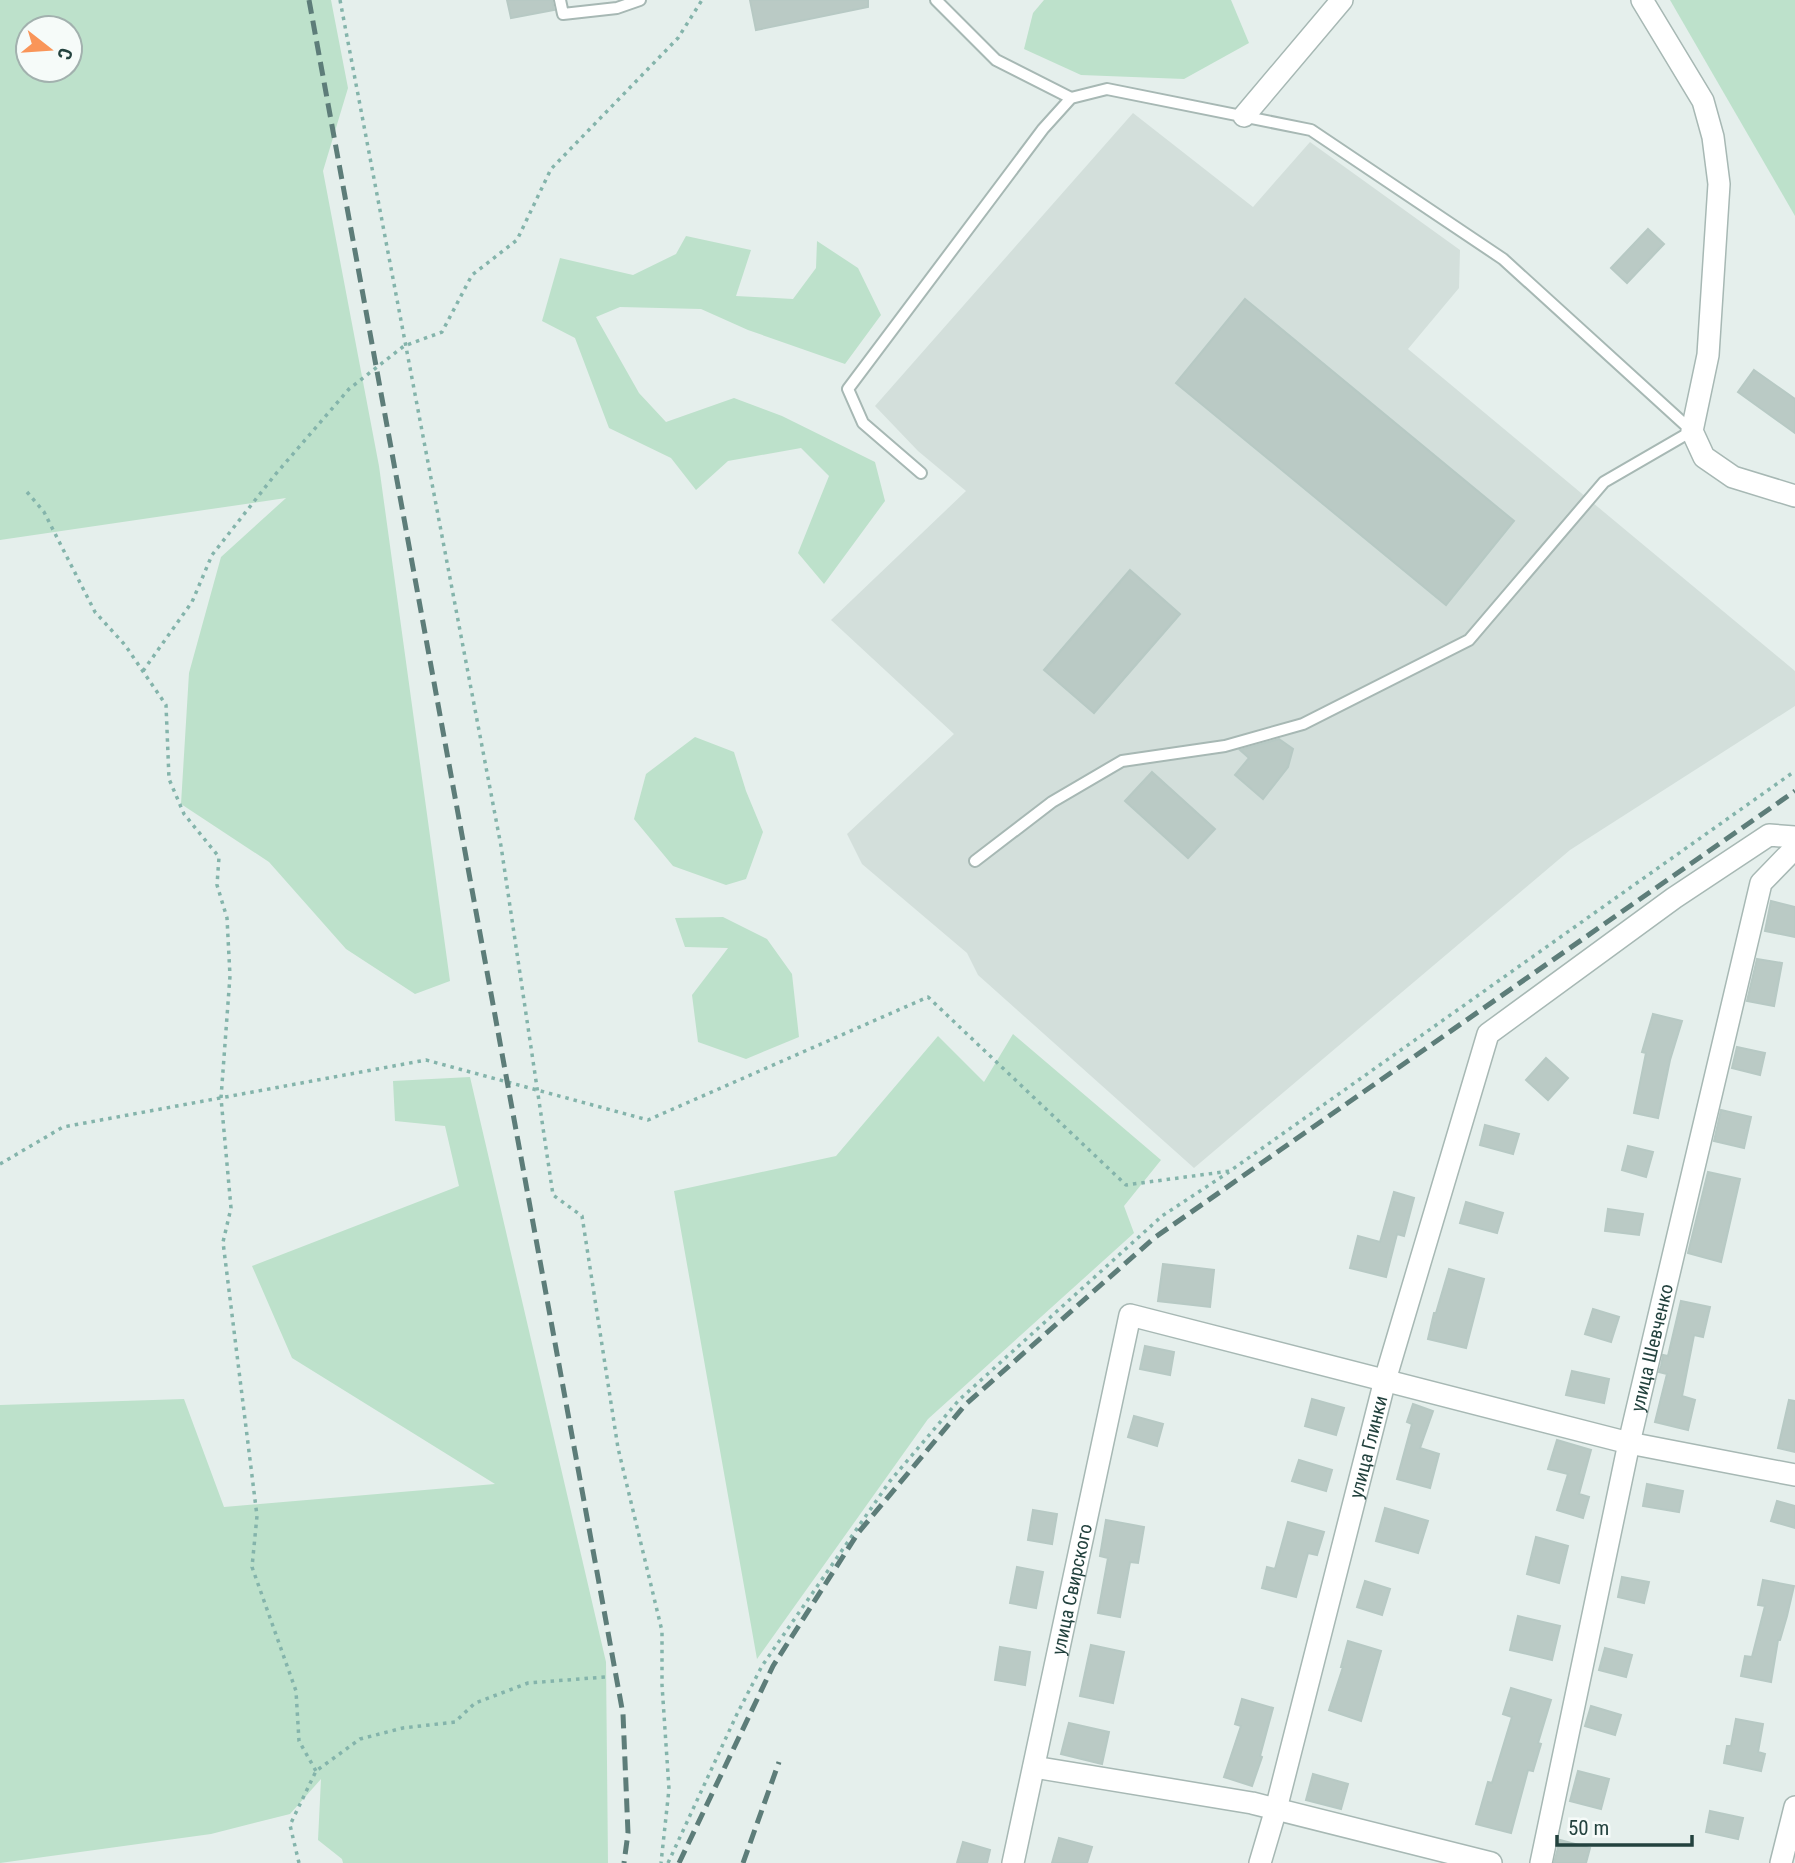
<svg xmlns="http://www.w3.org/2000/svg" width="1795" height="1863" viewBox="0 0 1795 1863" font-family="'Roboto Condensed',sans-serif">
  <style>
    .built { fill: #d3dfdb }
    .green { fill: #bde1cb; fill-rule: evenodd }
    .building { fill: #bacac5; stroke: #b7c9c4; stroke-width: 2 }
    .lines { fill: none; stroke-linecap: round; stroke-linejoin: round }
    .service-casing { stroke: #a7b8b4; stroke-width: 14 }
    .minor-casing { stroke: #a7b8b4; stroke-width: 24 }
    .path { stroke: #84b4ab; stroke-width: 3.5; stroke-dasharray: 3.5 5; stroke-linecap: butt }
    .service { stroke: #fff; stroke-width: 10 }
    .minor { stroke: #fff; stroke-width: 21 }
    .rail { stroke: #5d7d79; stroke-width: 5; stroke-dasharray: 14 7; stroke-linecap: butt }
    .labels { text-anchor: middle; stroke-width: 5; stroke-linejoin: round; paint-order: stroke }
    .street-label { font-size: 19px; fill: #23423e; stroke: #f6fbf9 }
  </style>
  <rect width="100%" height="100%" fill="#e5efec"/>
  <!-- built -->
  <path class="built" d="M1133,113L1253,207L1310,142L1460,250L1459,288L1408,349L1795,671V706L1570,850L1194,1168L978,975L967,953L862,864L847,834L954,734L831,620L966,491L918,451L875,406Z"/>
  <!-- green -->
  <g class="green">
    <path d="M0,0H331L348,88L323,171L379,466L450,981L415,994L346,949L269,862L181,804L189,673L221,557L286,498L0,540ZM28,28H70V70H28Z"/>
    <path d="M1044,0H1231L1249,43L1184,79L1081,75L1024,49L1033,13Z"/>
    <path d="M1670,0H1795V216Z"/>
    <path d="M686,236L751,250L736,296L793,299L816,268L817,241L858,268L881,315L845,364L748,330L701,309L620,307L596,317L639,393L666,422L734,398L782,416L875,462L885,501L824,584L798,553L829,476L801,448L728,461L696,490L671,458L609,428L575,338L542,321L560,258L633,275L676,254Z"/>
    <path d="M695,737L734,752L746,791L763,832L746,879L726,885L673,866L634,819L646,774Z"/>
    <path d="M723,917L767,939L792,974L799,1037L746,1059L698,1042L692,995L728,948L685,947L675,918Z"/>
    <path d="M1013,1034L1161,1160L1124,1206L1134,1233L928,1419L757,1659L674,1191L836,1156L938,1036L984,1082Z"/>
    <path d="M470,1077L606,1662L608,1863H343L342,1859L318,1840L321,1779L290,1814L211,1834L0,1863V1405L184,1399L224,1507L495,1484L292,1358L252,1266L459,1186L445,1126L395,1121L393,1081Z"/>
  </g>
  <!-- building -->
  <g class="building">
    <path d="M507,0H552L554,10L511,18Z"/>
    <path d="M750,0H868V7L756,30Z"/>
    <path d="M1648,229L1664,244L1627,283L1611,268Z"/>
    <path d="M1245,299L1514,521L1446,605L1176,383Z"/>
    <path d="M1754,370L1795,399V433L1738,392Z"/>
    <path d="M1130,570L1180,614L1094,713L1044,670Z"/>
    <path d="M1279,739L1293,749L1288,767L1263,799L1235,775L1249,758L1240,750Z"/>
    <path d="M1152,772L1215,829L1188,858L1125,801Z"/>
    <path d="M1771,901L1795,907V937L1765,931Z"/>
    <path d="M1757,959L1782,963L1774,1006L1747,1001Z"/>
    <path d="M1653,1014L1682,1021L1670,1060L1658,1118L1634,1113L1646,1053L1642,1052Z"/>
    <path d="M1737,1047L1765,1053L1760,1075L1732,1068Z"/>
    <path d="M1546,1058L1568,1078L1548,1100L1526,1080Z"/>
    <path d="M1721,1110L1751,1117L1744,1148L1714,1141Z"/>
    <path d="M1485,1125L1519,1134L1513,1154L1480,1145Z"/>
    <path d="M1628,1146L1653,1152L1646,1177L1622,1170Z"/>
    <path d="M1708,1172L1740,1179L1721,1262L1688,1253Z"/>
    <path d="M1394,1192L1414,1198L1404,1236L1397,1234L1386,1277L1350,1268L1358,1236L1380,1242Z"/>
    <path d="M1466,1202L1503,1213L1497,1233L1460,1223Z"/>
    <path d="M1608,1209L1643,1214L1639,1235L1605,1231Z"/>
    <path d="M1163,1264L1214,1270L1210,1307L1158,1301Z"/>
    <path d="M1449,1269L1484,1279L1466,1348L1428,1339L1434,1313H1436Z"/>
    <path d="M1681,1301L1710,1307L1703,1337L1694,1335L1682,1396L1695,1400L1688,1430L1655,1422L1667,1374L1659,1372L1661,1366L1663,1355L1668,1356Z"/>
    <path d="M1593,1309L1619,1317L1611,1342L1585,1334Z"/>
    <path d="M1145,1346L1174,1352L1170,1375L1140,1369Z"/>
    <path d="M1572,1371L1609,1379L1604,1403L1566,1395Z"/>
    <path d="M1312,1399L1344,1408L1336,1435L1305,1426Z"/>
    <path d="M1789,1400L1795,1401V1452L1778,1448Z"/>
    <path d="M1413,1404L1433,1411L1420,1448L1439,1454L1430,1488L1397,1479L1412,1424L1407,1422Z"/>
    <path d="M1134,1416L1163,1424L1157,1446L1128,1437Z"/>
    <path d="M1557,1440L1591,1450L1579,1494L1589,1497L1583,1518L1557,1510L1568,1474L1548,1469Z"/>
    <path d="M1299,1460L1332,1470L1326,1491L1292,1481Z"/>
    <path d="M1647,1484L1683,1491L1679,1512L1643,1506Z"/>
    <path d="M1777,1501L1795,1506V1528L1771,1521Z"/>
    <path d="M1385,1508L1428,1521L1418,1553L1376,1541Z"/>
    <path d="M1033,1510L1057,1514L1052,1544L1028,1540Z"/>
    <path d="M1106,1520L1144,1527L1138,1563L1130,1562L1120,1617L1098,1613L1108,1558L1100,1556Z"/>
    <path d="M1288,1522L1324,1532L1317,1555L1308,1553L1296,1597L1262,1588L1267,1567L1275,1569Z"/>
    <path d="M1536,1537L1568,1546L1559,1583L1527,1574Z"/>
    <path d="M1017,1567L1043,1572L1036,1608L1010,1603Z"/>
    <path d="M1622,1577L1649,1582L1644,1603L1618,1597Z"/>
    <path d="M1763,1580L1794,1586L1787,1616L1780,1640H1778L1771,1682L1741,1676L1745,1656L1752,1657L1765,1606L1758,1605Z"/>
    <path d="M1365,1581L1390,1589L1382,1615L1357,1607Z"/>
    <path d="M1518,1616L1560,1626L1552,1660L1510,1650Z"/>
    <path d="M1348,1641L1381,1651L1361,1721L1329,1710L1343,1667H1341Z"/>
    <path d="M1091,1645L1124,1652L1113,1703L1080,1696Z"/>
    <path d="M1000,1647L1030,1652L1025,1685L995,1680Z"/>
    <path d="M1605,1648L1632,1655L1626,1677L1599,1670Z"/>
    <path d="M1511,1688L1551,1700L1538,1743L1541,1744L1533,1771L1528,1770L1511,1833L1476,1824L1488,1782L1492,1783L1512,1717L1503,1714Z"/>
    <path d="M1242,1699L1273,1708L1260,1756L1262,1757L1252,1786L1224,1777L1241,1726L1235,1724Z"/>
    <path d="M1591,1706L1621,1715L1615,1735L1585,1726Z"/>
    <path d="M1736,1719L1763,1724L1758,1752L1765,1754L1761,1771L1724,1763L1727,1746H1731Z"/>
    <path d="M1069,1723L1109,1732L1102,1764L1061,1754Z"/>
    <path d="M1578,1771L1609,1779L1601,1809L1570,1801Z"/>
    <path d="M1313,1774L1348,1784L1341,1809L1306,1800Z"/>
    <path d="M1710,1811L1743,1818L1738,1839L1706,1832Z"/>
    <path d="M1059,1838L1092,1847L1087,1863H1052Z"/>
    <path d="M1560,1840L1590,1848L1586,1863H1554Z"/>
    <path d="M963,1842L990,1850L987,1863H957Z"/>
  </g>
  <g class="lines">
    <!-- service casing -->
    <g class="service-casing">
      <g id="service">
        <path d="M560,0L563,14L617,8L640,0"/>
        <path d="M936,0L996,60L1071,98"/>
        <path d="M921,473L863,423L848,389L1043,129L1071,98L1107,89L1311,130L1503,259L1692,431L1604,482L1469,640L1303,724L1225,746L1122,761L1052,802L975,861"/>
      </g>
    </g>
    <!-- minor casing -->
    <g class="minor-casing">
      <g id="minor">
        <path d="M1642,0L1703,101L1713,137L1719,184L1708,355L1692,431L1704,457L1733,477L1795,496"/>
        <path d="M1244,116L1342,0"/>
        <path d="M1034,1767L1252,1803L1491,1863"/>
        <path id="s1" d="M1013,1863L1130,1315L1629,1443L1795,1475"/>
        <path id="s2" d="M1260,1863L1276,1809L1385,1380L1488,1034L1674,898L1769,835L1795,837"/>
        <path id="s3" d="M1541,1863L1629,1443L1761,883L1795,848"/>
        <path d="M1781,1863L1795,1807"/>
      </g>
    </g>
    <!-- path -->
    <g class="path">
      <path d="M340,0L501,846L553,1195L582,1216L618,1448L662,1631V1685L669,1789L661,1863"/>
      <path d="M27,492L44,512L95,612L125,645L166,705L169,779L184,814L219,857L217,885L227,918L230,976L221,1098L231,1208L223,1242L257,1516L252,1567L296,1691L299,1741L316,1771"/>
      <path d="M143,671L192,602L212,555L274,476L349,389L404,346L442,332L472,275L517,240L551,169L678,38L702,0"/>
      <path d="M0,1164L63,1127L426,1060L648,1120L928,997L1126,1185L1230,1171L1795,771"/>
      <path d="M299,1863L290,1825L316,1771L360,1739L403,1728L455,1722L475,1703L528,1683L605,1677"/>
      <path d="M668,1863L737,1714L762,1666L890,1481L959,1400L1162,1216L1229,1172"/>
    </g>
    <!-- service -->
    <use href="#service" class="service"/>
    <!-- minor -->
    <use href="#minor" class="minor"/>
    <!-- rail -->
    <g class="rail">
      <path d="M309,0L623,1714L628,1833L624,1863"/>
      <path d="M679,1863L773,1666L858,1533L965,1405L1154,1238L1795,791"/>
      <path d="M743,1863L779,1762"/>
    </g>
  </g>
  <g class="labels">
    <!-- street labels -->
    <g class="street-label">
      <text dy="7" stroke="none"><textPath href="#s3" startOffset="527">улица Шевченко</textPath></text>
      <text dy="7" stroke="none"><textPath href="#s2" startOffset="430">улица Глинки</textPath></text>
      <text dy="7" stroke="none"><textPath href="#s1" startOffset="280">улица Свирского</textPath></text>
    </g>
  </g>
  <!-- north arrow -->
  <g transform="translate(49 49) rotate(107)"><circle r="33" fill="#f6fbf9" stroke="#a2b1ae" stroke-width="2"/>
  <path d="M0-5L12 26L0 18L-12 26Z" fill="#f99559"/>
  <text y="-10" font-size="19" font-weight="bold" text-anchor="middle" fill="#23423e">С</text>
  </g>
  <!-- scale -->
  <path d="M1557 1835v10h135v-10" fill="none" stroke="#23423e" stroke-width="3.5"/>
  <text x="1568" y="1835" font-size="21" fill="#23423e" stroke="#f6fbf9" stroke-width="5" paint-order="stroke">50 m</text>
</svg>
